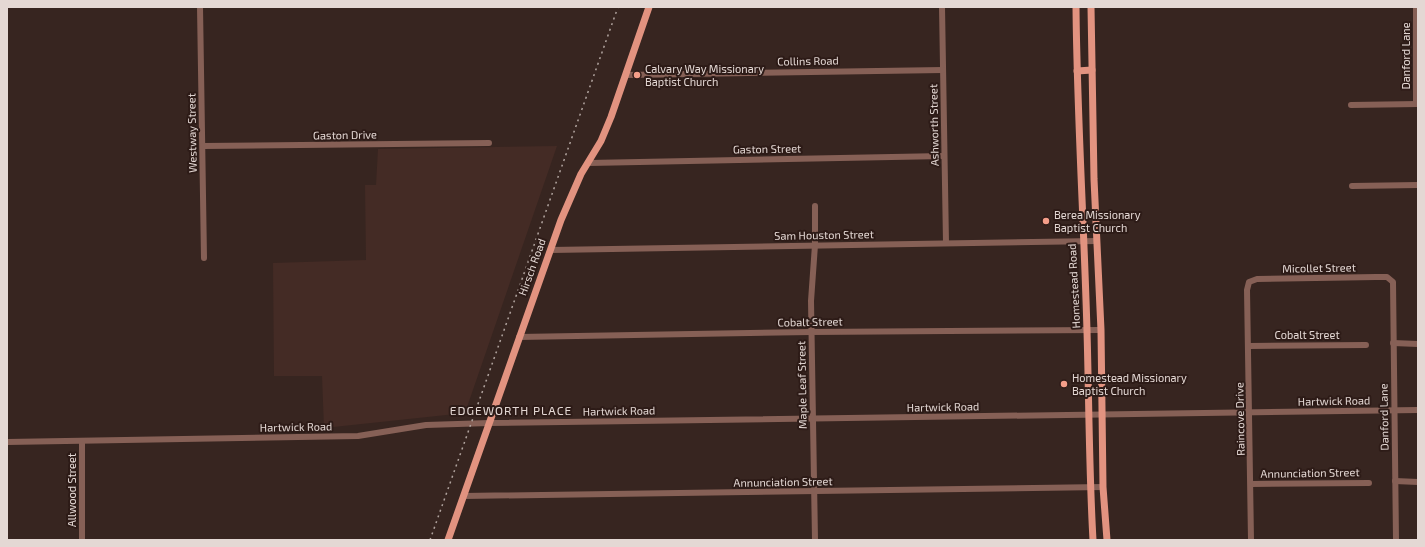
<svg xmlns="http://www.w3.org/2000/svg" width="1425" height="547" viewBox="0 0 1425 547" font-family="'Exo 2',sans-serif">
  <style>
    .built { fill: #442b25 }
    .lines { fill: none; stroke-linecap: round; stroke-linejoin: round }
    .minor { stroke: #866056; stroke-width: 6 }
    .major { stroke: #e29380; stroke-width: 7 }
    .rail { stroke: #b1a49f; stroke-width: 1.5; stroke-dasharray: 2 4; stroke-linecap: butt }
    .poi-dot { fill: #f49e89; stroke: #2d1b17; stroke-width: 1.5 }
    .labels { text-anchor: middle; stroke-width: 4; stroke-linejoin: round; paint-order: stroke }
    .street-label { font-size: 11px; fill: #e4d8d4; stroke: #2d1b17 }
    .poi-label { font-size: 11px; fill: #e4d8d4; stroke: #2d1b17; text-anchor: start }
    .neighbourhood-label { font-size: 12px; letter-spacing: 1px; fill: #e4d8d4; stroke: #2d1b17 }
  </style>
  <rect width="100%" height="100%" fill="#372520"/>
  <!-- built -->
  <path class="built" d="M557,146L465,413L324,428L322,376H274L273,263L366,260L365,185H376L378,149Z"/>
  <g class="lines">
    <!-- minor -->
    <g class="minor">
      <path d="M200,7L204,258"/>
      <path d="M942,7L946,243"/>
      <path d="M1416,7V104"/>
      <path d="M626,75L943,70"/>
      <path d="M1351,105L1418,104"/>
      <path d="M203,146L489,143"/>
      <path d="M589,163L944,156"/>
      <path d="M1352,186L1418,185"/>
      <path d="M815,206V245L811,301L815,540"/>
      <path d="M551,250L1097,241"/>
      <path d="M519,337L811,332L1101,330"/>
      <path d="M1393,343L1418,344"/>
      <path d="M1249,346L1366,345"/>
      <path d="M82,441V540"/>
      <path d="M7,442L358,436L426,425L489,423L1418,410"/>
      <path d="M1395,481L1418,482"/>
      <path d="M1251,484L1369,483"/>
      <path d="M464,496L1103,487"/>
      <path d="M1251,540L1247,290L1249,282L1257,279L1376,277H1387L1393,282L1396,540"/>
    </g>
    <!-- major -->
    <g class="major">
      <path d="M1076,7C1077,115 1084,223 1087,331C1089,401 1089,470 1093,540"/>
      <path d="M1091,7L1094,179L1101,330L1103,487L1107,540"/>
      <path d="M1077,71L1092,70"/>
      <path d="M448,540L561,220L581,174L601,141L611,117L649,7"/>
    </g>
    <!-- rail -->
    <path class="rail" d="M430,540L618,7"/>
  </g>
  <!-- markers -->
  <g class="poi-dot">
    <circle cx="637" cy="75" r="4"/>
    <circle cx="1046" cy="221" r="4"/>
    <circle cx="1064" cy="384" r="4"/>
  </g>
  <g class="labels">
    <!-- street labels -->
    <g class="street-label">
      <text transform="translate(1406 56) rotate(-90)" y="4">Danford Lane</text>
      <text transform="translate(808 61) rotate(-1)" y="4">Collins Road</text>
      <text transform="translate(934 125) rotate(-91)" y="4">Ashworth Street</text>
      <text transform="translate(192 133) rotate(-91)" y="4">Westway Street</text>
      <text transform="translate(345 135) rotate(-1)" y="4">Gaston Drive</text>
      <text transform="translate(767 149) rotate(-1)" y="4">Gaston Street</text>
      <text transform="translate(824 235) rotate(-1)" y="4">Sam Houston Street</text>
      <text transform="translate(532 267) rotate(-70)" y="4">Hirsch Road</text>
      <text transform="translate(1319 268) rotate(-1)" y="4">Micollet Street</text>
      <text transform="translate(1074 286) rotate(-93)" y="4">Homestead Road</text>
      <text transform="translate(810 322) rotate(-1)" y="4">Cobalt Street</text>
      <text x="1307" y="339">Cobalt Street</text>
      <text transform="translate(802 385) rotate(-91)" y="4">Maple Leaf Street</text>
      <text transform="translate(1334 401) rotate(-1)" y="4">Hartwick Road</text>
      <text transform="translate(943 407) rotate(-1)" y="4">Hartwick Road</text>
      <text transform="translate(619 411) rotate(-1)" y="4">Hartwick Road</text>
      <text transform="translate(1384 417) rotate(-91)" y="4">Danford Lane</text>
      <text transform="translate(1240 419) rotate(-91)" y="4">Raincove Drive</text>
      <text transform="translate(296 427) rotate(-1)" y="4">Hartwick Road</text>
      <text transform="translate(1310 473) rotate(-1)" y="4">Annunciation Street</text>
      <text transform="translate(783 482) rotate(-1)" y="4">Annunciation Street</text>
      <text transform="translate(72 490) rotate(-90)" y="4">Allwood Street</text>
    </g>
    <!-- poi labels -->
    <g class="poi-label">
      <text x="645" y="73">Calvary Way Missionary<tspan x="645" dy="13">Baptist Church</tspan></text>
      <text x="1054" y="219">Berea Missionary<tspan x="1054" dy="13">Baptist Church</tspan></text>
      <text x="1072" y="382">Homestead Missionary<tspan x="1072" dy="13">Baptist Church</tspan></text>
    </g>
    <!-- neighbourhood labels -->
    <g class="neighbourhood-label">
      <text x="511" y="415">EDGEWORTH PLACE</text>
    </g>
  </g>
  <!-- border -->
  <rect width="1425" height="547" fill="none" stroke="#e4d8d4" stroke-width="16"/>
</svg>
